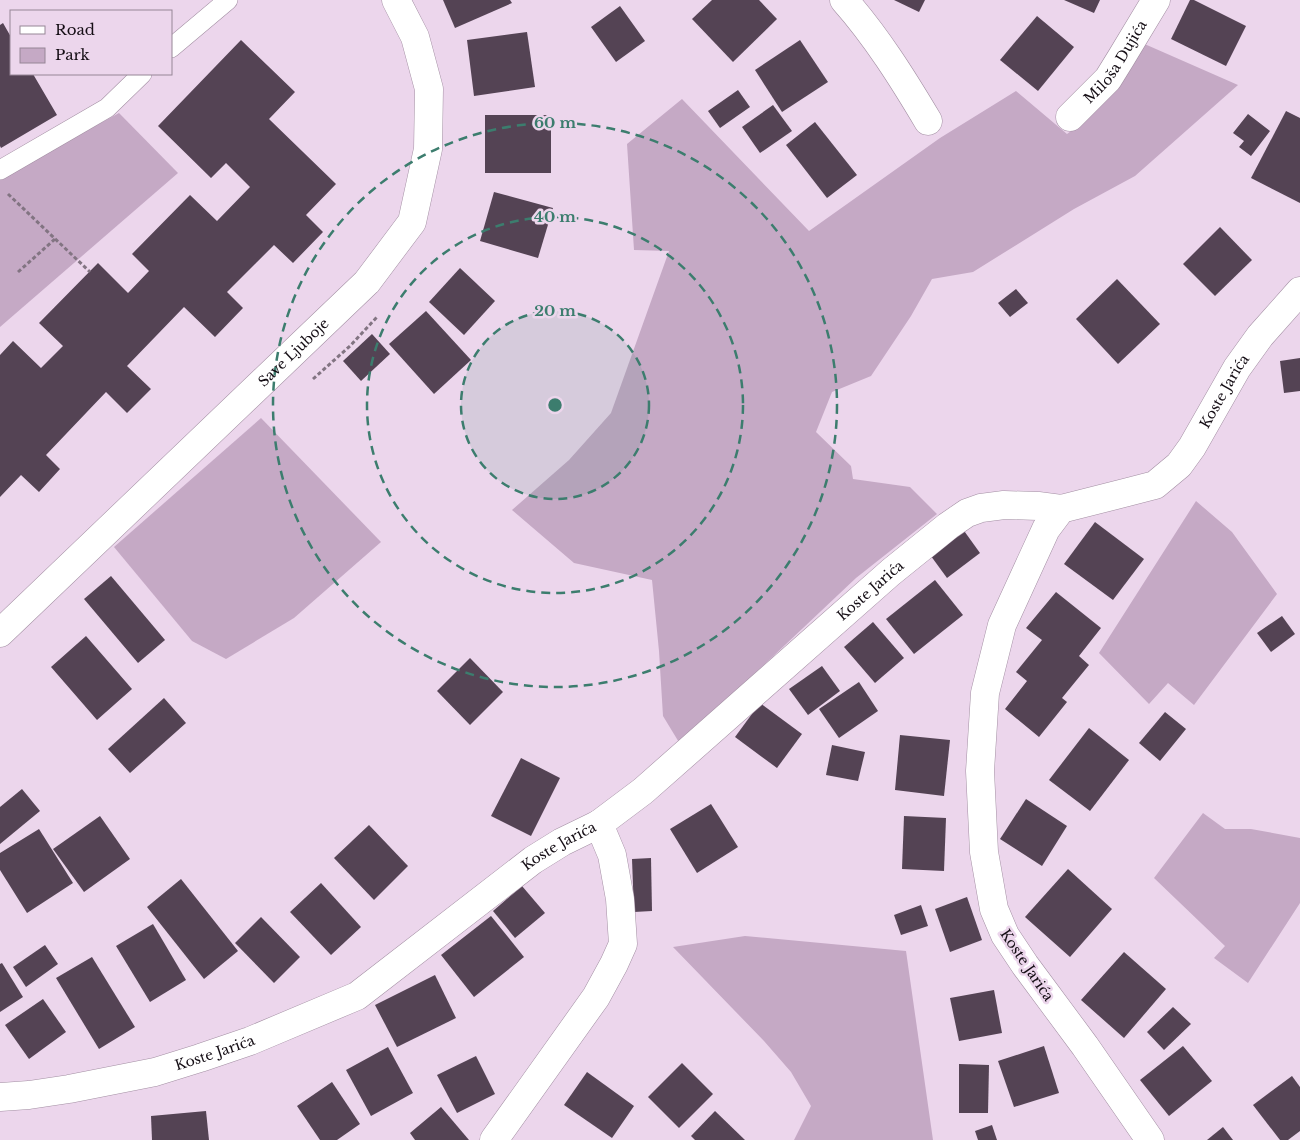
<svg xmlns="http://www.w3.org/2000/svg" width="1300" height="1140" viewBox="0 0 1300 1140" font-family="'Libre Baskerville',serif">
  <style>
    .green { fill: #c5a9c5 }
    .building { fill: #544354 }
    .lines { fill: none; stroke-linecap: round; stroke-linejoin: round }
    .service-casing { stroke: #a38fa3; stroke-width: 20 }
    .minor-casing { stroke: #a38fa3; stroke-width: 29 }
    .path { stroke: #827482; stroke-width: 3; stroke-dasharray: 4 2.5; stroke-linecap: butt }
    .service { stroke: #fff; stroke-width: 19 }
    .minor { stroke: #fff; stroke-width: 28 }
    .ring { fill: none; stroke: #3c7d6e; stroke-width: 2.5; stroke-dasharray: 9 6 }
    .labels { text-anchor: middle; stroke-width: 5; stroke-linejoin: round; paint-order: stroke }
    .street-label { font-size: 14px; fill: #150e15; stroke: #ecd6ec }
    .centre { fill: #3c7d6e; stroke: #ecd6ec; stroke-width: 2.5 }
    .ring-label { font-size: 15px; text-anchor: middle; font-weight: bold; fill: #3c7d6e; stroke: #ecd6ec; stroke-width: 5; stroke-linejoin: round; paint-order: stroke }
  </style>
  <rect width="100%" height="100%" fill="#ecd6ec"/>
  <!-- green -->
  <g class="green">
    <path d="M1140,42L1238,85L1135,176L1074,209L973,272L932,279L911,316L871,376L832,392L816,432L851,466L853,479L910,487L937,514L856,578L680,744L663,716L659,651L652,580L574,563L512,510L569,460L611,413L669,251L634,250L627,144L682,99L809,231L940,138L1016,91L1067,134L1088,118Z"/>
    <path d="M119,113L178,173L0,327V178Z"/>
    <path d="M261,418L381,542L294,618L226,659L192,641L114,547Z"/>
    <path d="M1196,501L1232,532L1277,594L1194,705L1168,683L1149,704L1099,653Z"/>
    <path d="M1203,813L1225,829H1251L1300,838V903L1248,983L1214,958L1225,946L1154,878Z"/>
    <path d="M745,936L906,951L933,1140H794L811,1106L791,1072L764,1041L673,947Z"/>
  </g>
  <!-- building -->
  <g class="building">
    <path d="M443,0H510L512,3L455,28Z"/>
    <path d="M712,0H759L777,19L733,62L692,19Z"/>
    <path d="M894,0H925L919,12Z"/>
    <path d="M1064,0H1100L1094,13Z"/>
    <path d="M1190,0H1194L1246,26L1226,66L1171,39Z"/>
    <path d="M620,6L645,41L616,62L591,27Z"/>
    <path d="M1037,16L1074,47L1038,91L1000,60Z"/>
    <path d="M3,23L11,37V74H33L57,115L1,148L0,146V25Z"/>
    <path d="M527,32L535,87L474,96L467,40Z"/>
    <path d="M241,40L295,92L269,119L336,184L306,215L323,232L293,263L274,245L227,292L243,308L215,337L184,307L127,366L151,389L127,413L106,392L46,455L60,469L39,492L21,475L0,497V355L13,341L41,368L63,346L39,323L98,263L128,293L149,271L132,254L190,195L217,221L250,187L226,163L211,178L158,126Z"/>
    <path d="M800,40L828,82L782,112L755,70Z"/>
    <path d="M738,90L750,107L720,128L708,111Z"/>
    <path d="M773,105L792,131L760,153L742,127Z"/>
    <path d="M1286,111L1300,118V203L1251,178Z"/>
    <path d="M1248,114L1270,131L1251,156L1239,147L1244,141L1233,133Z"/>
    <rect x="485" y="115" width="66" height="58"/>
    <path d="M815,122L857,175L827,198L786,145Z"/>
    <path d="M494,192L553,208L538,258L480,241Z"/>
    <path d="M1220,227L1252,260L1215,296L1183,264Z"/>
    <path d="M460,268L495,301L464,335L429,302Z"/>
    <path d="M1117,279L1160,324L1118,364L1076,319Z"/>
    <path d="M1016,289L1028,303L1010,317L998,303Z"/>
    <path d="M426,311L471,360L434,394L389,344Z"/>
    <path d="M372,334L390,354L361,381L343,361Z"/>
    <path d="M1300,358V391L1284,393L1280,361Z"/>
    <path d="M1095,522L1144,559L1113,600L1064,564Z"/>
    <path d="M962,528L980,553L947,578L928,552Z"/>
    <path d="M111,576L165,640L138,663L84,599Z"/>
    <path d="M935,580L963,615L914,654L886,619Z"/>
    <path d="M1056,592L1101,628L1079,656L1089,665L1062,698L1067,702L1039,737L1005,709L1027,681L1016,672L1042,640L1026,628Z"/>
    <path d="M1282,616L1295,634L1271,652L1257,633Z"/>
    <path d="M873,622L904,658L875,683L844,647Z"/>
    <path d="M86,636L132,689L97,720L51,667Z"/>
    <path d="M470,658L503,692L470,725L437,691Z"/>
    <path d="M822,666L840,691L808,715L789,689Z"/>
    <path d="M859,682L878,711L839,738L819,709Z"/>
    <path d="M164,698L186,723L130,773L108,749Z"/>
    <path d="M760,703L802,734L777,768L735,737Z"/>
    <path d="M1165,712L1186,729L1160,761L1139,743Z"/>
    <path d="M1089,728L1129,760L1090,811L1049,780Z"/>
    <path d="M900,735L950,740L944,796L895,790Z"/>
    <path d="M832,745L865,752L858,781L826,775Z"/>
    <path d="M521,758L560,778L531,836L491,816Z"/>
    <path d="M22,789L40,811L0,844V807Z"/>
    <path d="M1026,799L1067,826L1042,866L1000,839Z"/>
    <path d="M711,804L738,847L697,873L670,829Z"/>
    <path d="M100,816L130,859L84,892L53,849Z"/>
    <path d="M904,816L946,818L944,871L902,869Z"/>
    <path d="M369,825L408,866L374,900L334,858Z"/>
    <path d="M39,829L73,883L27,913L0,870V853Z"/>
    <path d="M651,858L652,911L634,912L632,859Z"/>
    <path d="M1068,869L1112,909L1070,957L1025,917Z"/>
    <path d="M181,879L238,951L204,979L147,907Z"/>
    <path d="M321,883L361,927L331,955L290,912Z"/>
    <path d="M522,886L545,913L515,938L493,911Z"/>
    <path d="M967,897L982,940L950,952L935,909Z"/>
    <path d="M921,905L928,926L901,935L894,915Z"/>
    <path d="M491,916L524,957L474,997L441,955Z"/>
    <path d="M261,917L300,957L274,983L235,943Z"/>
    <path d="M153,924L186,980L150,1002L116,946Z"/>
    <path d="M45,945L58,964L26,987L13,967Z"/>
    <path d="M1124,952L1166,989L1124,1038L1081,1000Z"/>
    <path d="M92,957L135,1027L99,1049L56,978Z"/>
    <path d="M2,963L23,997L0,1012V964Z"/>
    <path d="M435,975L456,1018L397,1047L375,1005Z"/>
    <path d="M994,990L1002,1033L959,1041L950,998Z"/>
    <path d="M43,999L66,1032L29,1059L5,1025Z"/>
    <path d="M1173,1007L1191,1024L1164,1050L1147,1032Z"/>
    <path d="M1044,1046L1059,1093L1014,1107L998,1061Z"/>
    <path d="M1183,1046L1212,1081L1169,1116L1140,1080Z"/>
    <path d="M388,1047L413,1093L371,1116L346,1070Z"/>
    <path d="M476,1056L495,1094L457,1113L437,1075Z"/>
    <path d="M682,1063L713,1094L679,1128L648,1097Z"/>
    <path d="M959,1064L989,1065L988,1113H959Z"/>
    <path d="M587,1072L634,1106L612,1138L564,1105Z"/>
    <path d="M1292,1076L1300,1087V1131L1288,1140H1280L1253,1105Z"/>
    <path d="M332,1082L360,1124L337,1140H320L297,1106Z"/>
    <path d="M441,1107L469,1140H415L410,1133Z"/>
    <path d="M206,1111L209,1140H152L151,1116Z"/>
    <path d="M715,1111L745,1140H695L691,1136Z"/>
    <path d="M992,1125L997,1140H978L975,1131Z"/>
    <path d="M1223,1127L1233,1140H1207Z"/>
  </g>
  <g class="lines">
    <!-- service casing -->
    <g class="service-casing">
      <g id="service">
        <path d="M171,48L228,0"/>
        <path d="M0,170L107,108L142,74"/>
      </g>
    </g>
    <!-- minor casing -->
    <g class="minor-casing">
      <g id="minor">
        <path d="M844,0C876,36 903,79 928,121"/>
        <path id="s1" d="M1070,117L1108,79L1121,58L1156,0"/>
        <path id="s2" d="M0,633L367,282L412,222L428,149L429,89L415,37L396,0"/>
        <path id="s3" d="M0,1097L29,1095L69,1089L155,1072L200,1058L250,1041L357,996L533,860L562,842L599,824L643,791L891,572L948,526L967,513L981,508L1004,505L1038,506L1061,509"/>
        <path d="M494,1140L596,997L614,964L623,944L620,899L612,855L599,824"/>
        <path id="s4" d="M1150,1140L1085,1046L1025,965L1005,935L994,909L984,852L980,771L985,693L1002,625L1046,529L1061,509L1128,492L1155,485L1179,465L1192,447L1237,368L1260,336L1300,291"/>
      </g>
    </g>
    <!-- path -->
    <g class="path">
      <path d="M8,194L90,272"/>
      <path d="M18,272L55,239"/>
      <path d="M313,379L350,346L377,317"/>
    </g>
    <!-- service -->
    <use href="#service" class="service"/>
    <!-- minor -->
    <use href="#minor" class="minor"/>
  </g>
  <!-- distance rings -->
  <circle cx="555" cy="405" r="94" fill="#3c7d6e" fill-opacity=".12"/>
  <g class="ring">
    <circle cx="555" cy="405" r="94"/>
    <circle cx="555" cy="405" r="188"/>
    <circle cx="555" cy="405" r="282"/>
  </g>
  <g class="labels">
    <!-- street labels -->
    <g class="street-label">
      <text dy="5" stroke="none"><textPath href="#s1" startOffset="72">Miloša Dujića</textPath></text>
      <text dy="5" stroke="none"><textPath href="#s2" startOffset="406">Save Ljuboje</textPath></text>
      <text dy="5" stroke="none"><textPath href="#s4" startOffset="912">Koste Jarića</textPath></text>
      <text dy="5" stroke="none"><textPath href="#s3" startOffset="1029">Koste Jarića</textPath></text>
      <text dy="5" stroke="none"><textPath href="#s3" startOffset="625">Koste Jarića</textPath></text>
      <text transform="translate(1027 965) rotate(56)" y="5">Koste Jarića</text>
      <text dy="5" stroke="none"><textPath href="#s3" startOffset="220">Koste Jarića</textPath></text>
    </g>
  </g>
  <circle cx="555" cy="405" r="8" class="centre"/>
  <g class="ring-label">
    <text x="555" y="128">60 m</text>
    <text x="555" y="222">40 m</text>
    <text x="555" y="316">20 m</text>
  </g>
  <!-- legend -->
  <rect x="10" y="10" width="162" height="65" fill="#ecd6ec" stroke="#968696"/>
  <rect x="20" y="26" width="25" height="8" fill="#ffffff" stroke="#968696"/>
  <text x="55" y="35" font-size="15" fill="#150e15">Road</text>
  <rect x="20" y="48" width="25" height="15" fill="#c5a9c5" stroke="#968696"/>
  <text x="55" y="60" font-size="15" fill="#150e15">Park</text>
</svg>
